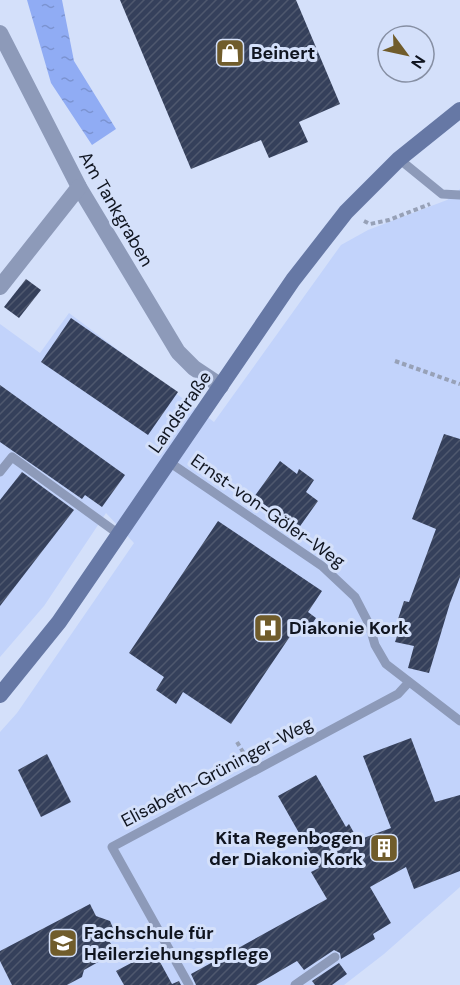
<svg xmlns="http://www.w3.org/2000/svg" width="460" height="985" viewBox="0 0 460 985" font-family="'DM Sans',sans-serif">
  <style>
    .built { fill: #c2d3fb }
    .water { fill: url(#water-ripples) }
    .building { fill: url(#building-hatch) }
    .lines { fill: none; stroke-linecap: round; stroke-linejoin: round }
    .path { stroke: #97a1b7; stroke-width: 4; stroke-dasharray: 4.5 3; stroke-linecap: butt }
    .service { stroke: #8d9ab9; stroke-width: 9 }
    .minor { stroke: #8d9ab9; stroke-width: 16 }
    .secondary { stroke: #6678a5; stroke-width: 16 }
    .labels { text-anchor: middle; stroke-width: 6; stroke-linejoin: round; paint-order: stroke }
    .poi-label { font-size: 18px; font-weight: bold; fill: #101520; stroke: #d4e0fa; text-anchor: start }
    .street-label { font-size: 18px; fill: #101520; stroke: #d4e0fa }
  </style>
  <defs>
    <pattern id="water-ripples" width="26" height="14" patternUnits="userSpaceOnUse" patternTransform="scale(1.5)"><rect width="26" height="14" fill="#90acf4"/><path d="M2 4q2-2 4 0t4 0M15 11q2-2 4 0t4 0" fill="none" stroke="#7b93d1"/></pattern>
    <pattern id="building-hatch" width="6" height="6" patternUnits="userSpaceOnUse" patternTransform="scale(1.5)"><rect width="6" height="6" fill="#35405b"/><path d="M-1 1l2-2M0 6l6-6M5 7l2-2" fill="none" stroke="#4f586e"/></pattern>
  </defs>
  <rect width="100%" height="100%" fill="#d4e0fa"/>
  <!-- built -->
  <path class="built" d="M460,189V887L384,954L344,985H0V732L17,713L134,543L106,513L44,606L0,657V324L40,353L69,313L214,422L341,245L368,230L447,200Z"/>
  <!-- water -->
  <path class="water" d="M27,0H62L74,61L116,129L92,145L51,83Z"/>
  <!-- building -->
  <g class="building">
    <path d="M120,0H296L340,104L299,122L308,142L269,158L261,140L191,169Z"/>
    <path d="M26,279L41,290L19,318L4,307Z"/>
    <path d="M71,318L178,392L148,435L41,362Z"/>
    <path d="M0,385L125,475L102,507L85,495L82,499L0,442Z"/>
    <path d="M444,434L460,439V577L450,603L429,673L408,668L414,646L395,642L402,621L398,619L404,601L409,602L436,529L412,519Z"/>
    <path d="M280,461L297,474L299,469L314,480L306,492L318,501L298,529L254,497Z"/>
    <path d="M22,472L74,510L0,606V500Z"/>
    <path d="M218,521L322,591L308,612L316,618L304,636L295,629L231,724L183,692L176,704L156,690L164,677L129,653Z"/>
    <path d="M411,738L435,802L460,795V871L414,889L406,867L370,887L391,923L373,934L375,939L341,959L340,953L334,950L304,970L297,961L256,985H196L191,974L327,899L311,872L319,868L278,796L316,775L346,827L349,824L358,840L391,828L363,756Z"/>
    <path d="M47,754L71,802L41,817L18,770Z"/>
    <path d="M90,904L96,916L110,921L113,928L108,939L116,952L84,970L82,977L67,985H12L0,961V951Z"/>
    <path d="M154,951L172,984L179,981L181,985H124L116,971Z"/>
    <path d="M339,963L347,974L332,985H315L312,981Z"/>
  </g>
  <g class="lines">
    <!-- path -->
    <g class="path">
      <path d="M364,221L370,224L389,220L430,204"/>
      <path d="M395,361L460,384"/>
      <path d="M237,742L246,757"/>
    </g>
    <!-- service -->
    <g class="service">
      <path d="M399,159L442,194L460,195"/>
      <path d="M169,462L322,566L355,597L369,624L375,645L386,664L460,721"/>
      <path d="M0,472L12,457L120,535"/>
      <path d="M189,985L112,847L398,694L409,682"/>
      <path d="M295,985L335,957"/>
    </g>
    <!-- minor -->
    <g class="minor">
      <path d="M0,33L79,187L178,352L194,368L221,386"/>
      <path d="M0,287L79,187"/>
    </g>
    <!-- secondary -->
    <path class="secondary" d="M0,695L59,622L293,280L346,212L399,159L460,110"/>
  </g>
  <!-- icons -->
  <defs>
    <g id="shop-square" transform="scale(1.5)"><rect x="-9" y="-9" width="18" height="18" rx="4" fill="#705c2b" stroke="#d4e0fa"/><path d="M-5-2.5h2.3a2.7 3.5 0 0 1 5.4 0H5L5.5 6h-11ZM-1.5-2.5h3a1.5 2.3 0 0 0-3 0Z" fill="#fff"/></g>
    <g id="hospital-square" transform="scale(1.5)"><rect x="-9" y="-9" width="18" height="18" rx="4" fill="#705c2b" stroke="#d4e0fa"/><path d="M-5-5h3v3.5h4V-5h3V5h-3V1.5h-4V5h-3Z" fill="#fff"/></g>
    <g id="building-square" transform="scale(1.5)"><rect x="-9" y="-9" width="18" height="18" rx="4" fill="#705c2b" stroke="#d4e0fa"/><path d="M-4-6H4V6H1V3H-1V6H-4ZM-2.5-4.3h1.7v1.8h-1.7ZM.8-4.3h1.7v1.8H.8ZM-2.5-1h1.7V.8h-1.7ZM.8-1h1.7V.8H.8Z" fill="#fff"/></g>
    <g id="school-square" transform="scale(1.5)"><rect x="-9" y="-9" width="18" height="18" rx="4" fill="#705c2b" stroke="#d4e0fa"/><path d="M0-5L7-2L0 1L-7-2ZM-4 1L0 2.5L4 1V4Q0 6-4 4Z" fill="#fff"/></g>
  </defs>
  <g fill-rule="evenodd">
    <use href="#shop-square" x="230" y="53"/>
    <use href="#hospital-square" x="268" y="628"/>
    <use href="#building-square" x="384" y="848"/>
    <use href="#school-square" x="63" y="943"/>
  </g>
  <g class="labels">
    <!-- poi labels -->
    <g class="poi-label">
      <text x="251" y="59">Beinert</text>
      <text x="289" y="634">Diakonie Kork</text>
      <text x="363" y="844" text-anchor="end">Kita Regenbogen<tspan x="363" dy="21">der Diakonie Kork</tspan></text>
      <text x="84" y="939">Fachschule für<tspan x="84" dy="21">Heilerziehungspflege</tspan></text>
    </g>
    <!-- street labels -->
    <g class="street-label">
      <text transform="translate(116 209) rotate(60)" y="6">Am Tankgraben</text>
      <text transform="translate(180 412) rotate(-55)" y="6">Landstraße</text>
      <text transform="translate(268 511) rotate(35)" y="6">Ernst-von-Göler-Weg</text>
      <text transform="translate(217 772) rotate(-28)" y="6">Elisabeth-Grüninger-Weg</text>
    </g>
  </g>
  <!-- north arrow -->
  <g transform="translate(406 54) rotate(123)"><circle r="28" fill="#d4e0fa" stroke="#868fa3" stroke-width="1.5"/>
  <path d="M0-4.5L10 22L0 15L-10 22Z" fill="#705c2b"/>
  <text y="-9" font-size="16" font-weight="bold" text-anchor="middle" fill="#101520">N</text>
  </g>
</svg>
